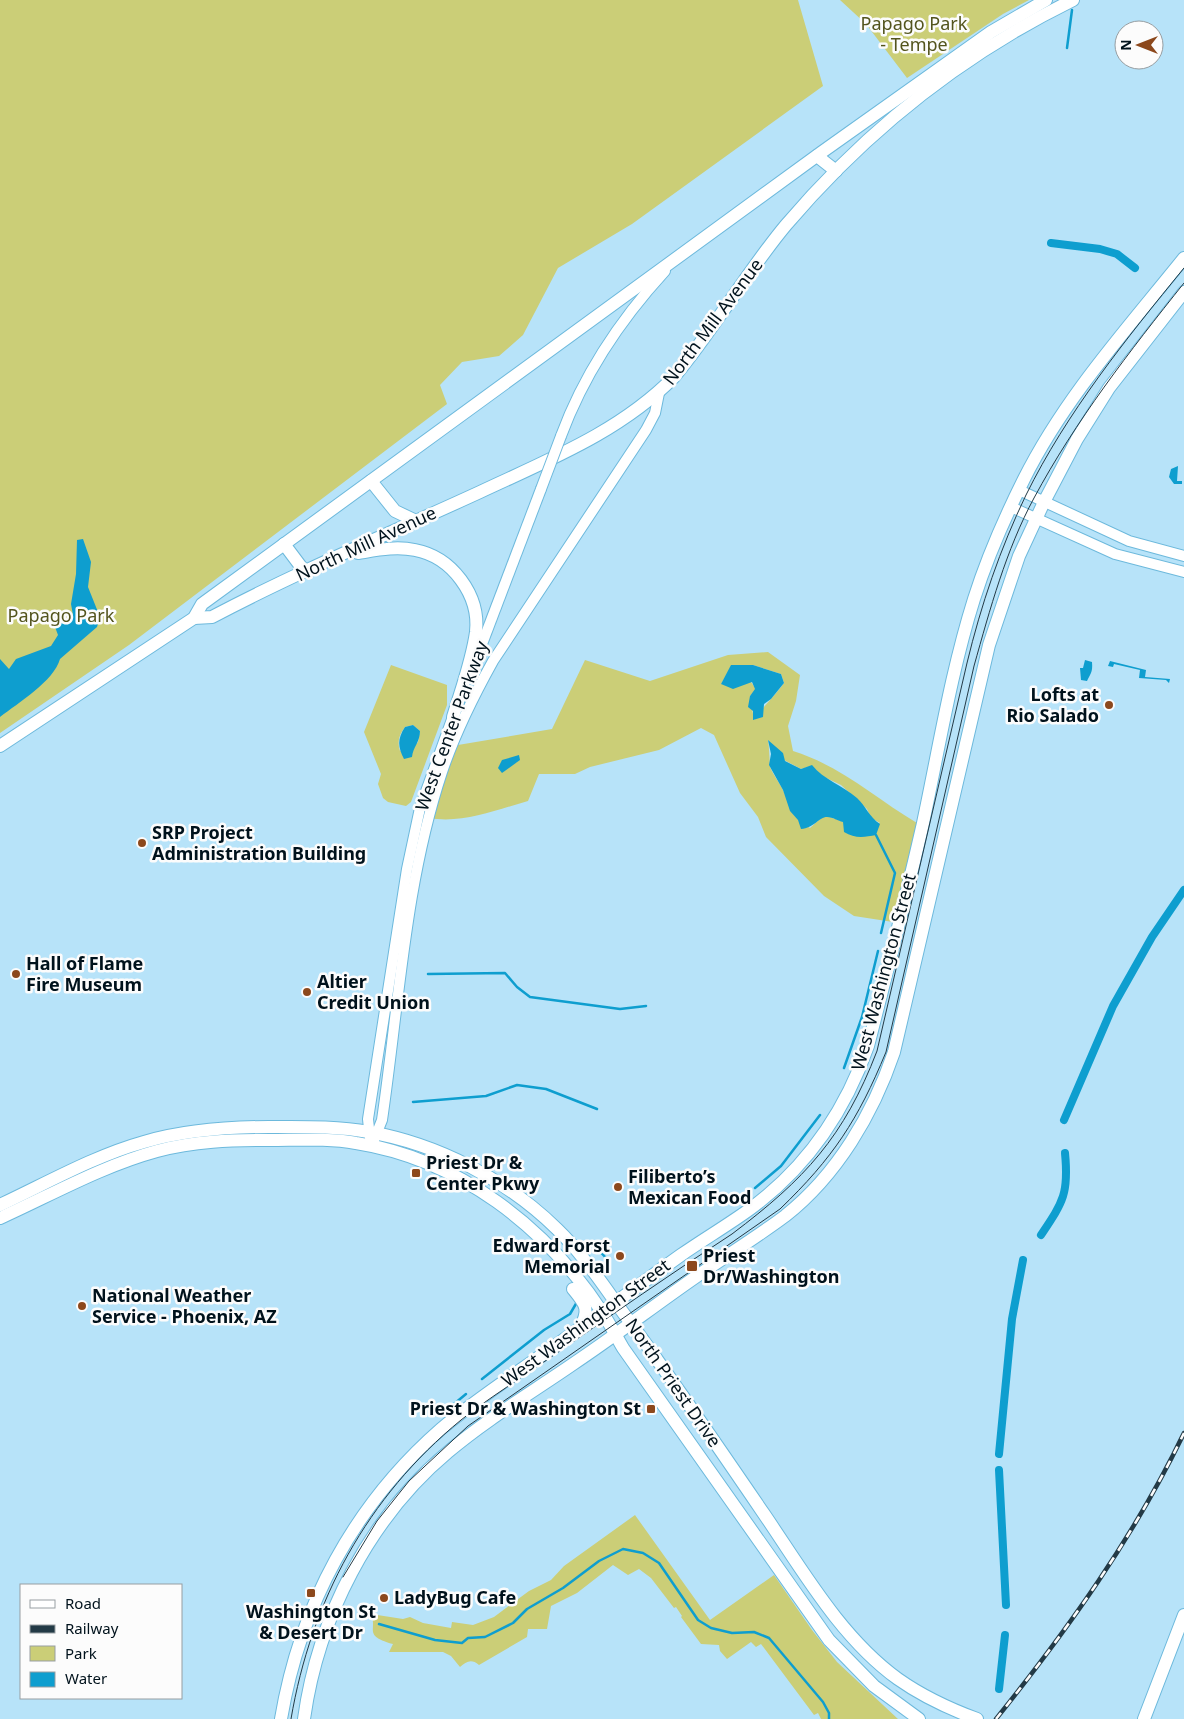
<svg xmlns="http://www.w3.org/2000/svg" width="1184" height="1719" viewBox="0 0 1184 1719" font-family="'Noto Sans',sans-serif">
  <style>
    .green { fill: #cbce77; fill-rule: evenodd }
    .water { fill: #0e9ecf }
    .lines { fill: none; stroke-linecap: round; stroke-linejoin: round }
    .stream { stroke: #0e9ecf; stroke-width: 2.5 }
    .canal { stroke: #0e9ecf; stroke-width: 8 }
    .minor-casing { stroke: #6db9dc; stroke-width: 12 }
    .major-casing { stroke: #6db9dc; stroke-width: 14 }
    .minor { stroke: #fff; stroke-width: 10 }
    .major { stroke: #fff; stroke-width: 12 }
    .tram { stroke: #233a46; stroke-width: 1 }
    .rail-casing { stroke: #233a46; stroke-width: 4.5 }
    .rail { stroke: #fcfcfc; stroke-width: 2.5; stroke-dasharray: 8; stroke-linecap: butt }
    .minor-bridge-casing { stroke: #6db9dc; stroke-width: 12; stroke-linecap: butt }
    .minor-bridge { stroke: #fff; stroke-width: 10 }
    .poi-dot { fill: #8c481c; stroke: #fcfcfc; stroke-width: 2 }
    .labels { text-anchor: middle; stroke-width: 5; stroke-linejoin: round; paint-order: stroke }
    .park-label { font-size: 18px; fill: #53541d; stroke: #fcfcfc }
    .street-label { font-size: 18px; fill: #00121c; stroke: #fcfcfc }
    .poi-label { font-size: 18px; font-weight: bold; fill: #00121c; stroke: #fcfcfc; text-anchor: start }
  </style>
  <rect width="100%" height="100%" fill="#b7e3f9"/>
  <!-- green -->
  <g class="green">
    <path d="M0,0H798L823,86L632,224L558,268L523,335L499,356L462,362L440,385L447,404L129,645L0,733Z"/>
    <path d="M840,0H1029L1003,14L907,78L866,24Z"/>
    <path d="M768,652L800,675L796,701L788,726L793,751C841,766 875,798 917,823L893,922L854,916L824,896L766,837L758,817L740,793L714,735L701,728L659,750L590,767L575,774H539L528,801C496,810 462,824 429,818L452,746L552,729L585,660L650,681L728,655ZM732,665H753L781,674L784,683C775,696 763,706 754,720L750,696L756,689L751,682L721,684ZM768,740L784,760L801,769L812,766L822,776L841,785L867,809L871,818L880,823L844,822L830,817H822L810,828C786,811 793,811 782,788C778,781 773,774 770,767C770,765 769,745 768,740Z"/>
    <path d="M391,665L447,685V705L411,802L406,806L388,802L383,798L378,784L381,774L364,732ZM413,725L420,731L418,742L412,749L400,751C397,741 399,735 405,727Z"/>
    <path d="M635,1515L710,1620L774,1575L812,1630L837,1662L898,1719H821L818,1713L814,1715L761,1644L756,1647L751,1642L727,1659L720,1651L719,1645L701,1644L681,1617L682,1616L676,1607L674,1608L651,1578L639,1569L628,1575L613,1565L577,1593L551,1606L547,1629H528L527,1637L479,1665C471,1658 466,1662 460,1667L451,1656L443,1652H389L393,1644C362,1635 378,1630 371,1614L403,1619L410,1617L423,1623L451,1628L452,1622L473,1625L494,1617L529,1591L551,1580L564,1566Z"/>
  </g>
  <!-- water -->
  <g class="water">
    <path d="M1178,466L1177,481H1182V484H1174L1169,477L1171,469Z"/>
    <path d="M83,539L91,562L88,587L100,617L97,627L60,659C54,681 18,703 0,717V659L9,669L16,659L51,646L58,635L55,627L73,615L71,604L76,574L77,540Z"/>
    <path d="M1085,660L1092,662C1093,673 1090,674 1087,681L1081,680L1080,668H1083Z"/>
    <path d="M1110,661L1146,670L1145,677L1170,679L1169,683L1166,680L1139,678L1140,670L1114,664L1113,667L1108,666Z"/>
    <path d="M731,665H753L781,674L784,683L771,699L764,704L763,717L753,720V711L748,707L750,696L755,689L752,682L733,689L721,684Z"/>
    <path d="M413,725L420,731C420,742 413,747 412,757L404,759C398,747 397,739 405,727Z"/>
    <path d="M768,740L783,753L785,761L801,769L812,765C824,780 842,785 857,798C866,806 869,817 880,824L876,835C865,837 855,839 844,832L843,822C838,821 833,817 827,817C819,817 814,828 801,829L798,820L790,811L783,790L769,765L771,754Z"/>
    <path d="M519,755L520,760L502,773L498,768L502,760Z"/>
  </g>
  <g class="lines">
    <!-- stream -->
    <g class="stream">
      <path d="M1067,48L1072,10"/>
      <path d="M876,835L895,873L881,933"/>
      <path d="M428,974L505,973L517,987L530,997L620,1009L646,1006"/>
      <path d="M844,1068L862,1017L878,951"/>
      <path d="M413,1102L486,1096L517,1085L546,1089L597,1109"/>
      <path d="M755,1188L781,1166L820,1115"/>
      <path d="M591,1242L608,1260"/>
      <path d="M482,1379L544,1330L570,1314L577,1302"/>
      <path d="M448,1409L466,1394"/>
      <path d="M379,1624L435,1640L462,1643L468,1638L485,1637L513,1623L527,1609L563,1588L599,1561L623,1549L643,1553L659,1563L698,1620L711,1628L732,1633L754,1632L769,1638L823,1702L829,1713V1719"/>
    </g>
    <!-- canal -->
    <g class="canal">
      <path d="M1051,243L1100,249L1117,254L1135,268"/>
      <path d="M1064,1120L1113,1006L1152,937L1184,890"/>
      <path d="M1041,1235C1063,1202 1069,1194 1065,1153"/>
      <path d="M999,1454L1012,1319L1023,1260"/>
      <path d="M999,1470L1006,1605"/>
      <path d="M999,1689L1005,1635"/>
    </g>
    <!-- minor casing -->
    <g class="minor-casing">
      <g id="minor">
        <path d="M561,436C584,374 620,320 665,271"/>
        <path d="M1019,490L1129,541L1184,556"/>
        <path d="M1011,507L1115,554L1184,572"/>
        <path d="M474,665L541,489"/>
        <path d="M370,1138L368,1119L407,869L420,808L455,711"/>
        <path d="M374,1140L382,1120C399,1004 405,883 442,772C455,733 473,697 493,661L646,430L655,413L659,393"/>
      </g>
    </g>
    <!-- major casing -->
    <g class="major-casing">
      <g id="major">
        <path d="M817,156L836,171"/>
        <path d="M371,481L395,511L416,521"/>
        <path d="M284,544L305,572"/>
        <path d="M358,553C377,550 396,546 415,550C452,557 480,595 476,632C472,661 461,690 453,717"/>
        <path d="M194,618L212,617C299,571 391,533 480,492C548,460 620,432 674,377C714,329 746,273 786,225C866,131 963,54 1073,0"/>
        <path d="M0,746L194,618L202,604L822,152L991,32L1046,0"/>
        <path d="M0,1205C47,1183 94,1156 144,1142C185,1130 226,1127 269,1127C302,1127 336,1126 369,1132C438,1144 507,1180 557,1229C584,1255 605,1288 627,1318C674,1382 719,1448 764,1514C803,1571 841,1638 898,1679C922,1696 950,1709 977,1719"/>
        <path d="M0,1218C51,1195 102,1166 157,1151C194,1141 231,1140 269,1140C299,1140 328,1138 356,1143C459,1159 546,1227 602,1312C610,1324 616,1336 623,1348L829,1640L874,1686L919,1719"/>
        <path d="M573,1289C586,1305 590,1309 580,1328"/>
        <path d="M281,1719C300,1606 354,1505 441,1429C473,1402 508,1379 542,1355C589,1322 635,1288 681,1255C704,1239 728,1225 750,1209C806,1168 845,1111 868,1046C887,972 906,898 923,823C939,748 951,672 974,599C987,558 1005,517 1024,479C1065,397 1127,329 1184,258"/>
        <path d="M304,1719C318,1618 369,1518 448,1452C487,1419 531,1393 573,1364C615,1336 655,1305 697,1276C726,1256 757,1237 785,1216C837,1175 873,1114 894,1052L989,645L1019,556L1044,502L1077,439L1109,388L1184,292"/>
        <path d="M1144,1719L1184,1615"/>
      </g>
    </g>
    <!-- minor -->
    <use href="#minor" class="minor"/>
    <!-- major -->
    <use href="#major" class="major"/>
    <!-- tram -->
    <g class="tram">
      <path d="M343,1577L377,1521L409,1481L468,1426L780,1209C833,1158 858,1120 886,1052L974,666C990,609 1006,550 1034,498C1076,420 1129,352 1184,283"/>
      <path d="M291,1719C311,1601 367,1497 461,1420C490,1397 523,1377 554,1355C613,1314 672,1273 732,1234C805,1179 844,1137 877,1051L967,663C981,605 1000,549 1026,495C1067,412 1126,339 1184,268"/>
    </g>
    <!-- rail casing -->
    <g class="rail-casing">
      <path id="rail" d="M996,1719C1068,1629 1134,1537 1184,1433"/>
    </g>
    <!-- rail -->
    <use href="#rail" class="rail"/>
    <!-- minor-bridge casing -->
    <g class="minor-bridge-casing">
      <path id="minor-bridge" d="M541,489L561,436"/>
    </g>
    <!-- minor-bridge -->
    <use href="#minor-bridge" class="minor-bridge"/>
  </g>
  <!-- markers -->
  <g class="poi-dot">
    <circle cx="1109" cy="705" r="5"/>
    <circle cx="142" cy="843" r="5"/>
    <circle cx="16" cy="974" r="5"/>
    <circle cx="307" cy="992" r="5"/>
    <rect x="411" y="1168" width="10" height="10" rx="2.5"/>
    <circle cx="618" cy="1187" r="5"/>
    <circle cx="620" cy="1256" r="5"/>
    <rect x="686" y="1260" width="12" height="12" rx="2.5"/>
    <circle cx="82" cy="1306" r="5"/>
    <rect x="646" y="1404" width="10" height="10" rx="2.5"/>
    <rect x="306" y="1588" width="10" height="10" rx="2.5"/>
    <circle cx="384" cy="1598" r="5"/>
  </g>
  <g class="labels">
    <!-- park labels -->
    <g class="park-label">
      <text x="914" y="30">Papago Park<tspan x="914" dy="21">- Tempe</tspan></text>
      <text x="61" y="622">Papago Park</text>
    </g>
    <!-- street labels -->
    <g class="street-label">
      <text transform="translate(713 322) rotate(-53)" y="6">North Mill Avenue</text>
      <text transform="translate(366 544) rotate(-25)" y="6">North Mill Avenue</text>
      <text transform="translate(452 726) rotate(-70)" y="6">West Center Parkway</text>
      <text transform="translate(884 972) rotate(-75)" y="6">West Washington Street</text>
      <text transform="translate(586 1323) rotate(-36)" y="6">West Washington Street</text>
      <text transform="translate(673 1383) rotate(55)" y="6">North Priest Drive</text>
    </g>
    <!-- poi labels -->
    <g class="poi-label">
      <text x="1099" y="701" text-anchor="end">Lofts at<tspan x="1099" dy="21">Rio Salado</tspan></text>
      <text x="152" y="839">SRP Project<tspan x="152" dy="21">Administration Building</tspan></text>
      <text x="26" y="970">Hall of Flame<tspan x="26" dy="21">Fire Museum</tspan></text>
      <text x="317" y="988">Altier<tspan x="317" dy="21">Credit Union</tspan></text>
      <text x="426" y="1169">Priest Dr &amp;<tspan x="426" dy="21">Center Pkwy</tspan></text>
      <text x="628" y="1183">Filiberto’s<tspan x="628" dy="21">Mexican Food</tspan></text>
      <text x="610" y="1252" text-anchor="end">Edward Forst<tspan x="610" dy="21">Memorial</tspan></text>
      <text x="703" y="1262">Priest<tspan x="703" dy="21">Dr/Washington</tspan></text>
      <text x="92" y="1302">National Weather<tspan x="92" dy="21">Service - Phoenix, AZ</tspan></text>
      <text x="641" y="1415" text-anchor="end">Priest Dr &amp; Washington St</text>
      <text x="394" y="1604">LadyBug Cafe</text>
      <text x="311" y="1618" text-anchor="middle">Washington St<tspan x="311" dy="21">&amp; Desert Dr</tspan></text>
    </g>
  </g>
  <!-- legend -->
  <rect x="20" y="1584" width="162" height="115" fill="#fcfcfc" stroke="#979ea2"/>
  <rect x="30" y="1600" width="25" height="8" fill="#ffffff" stroke="#979ea2"/>
  <text x="65" y="1609" font-size="15" fill="#00121c">Road</text>
  <rect x="30" y="1625" width="25" height="8" fill="#233a46" stroke="#979ea2"/>
  <text x="65" y="1634" font-size="15" fill="#00121c">Railway</text>
  <rect x="30" y="1646" width="25" height="15" fill="#cbce77" stroke="#979ea2"/>
  <text x="65" y="1659" font-size="15" fill="#00121c">Park</text>
  <rect x="30" y="1672" width="25" height="15" fill="#0e9ecf" stroke="#979ea2"/>
  <text x="65" y="1684" font-size="15" fill="#00121c">Water</text>
  <!-- north arrow -->
  <g transform="translate(1139 45) rotate(270)"><circle r="24" fill="#fcfcfc" stroke="#979ea2"/>
  <path d="M0-4L9 19L0 12L-9 19Z" fill="#8c481c"/>
  <text y="-8" font-size="14" font-weight="bold" text-anchor="middle" fill="#00121c">N</text>
  </g>
</svg>
